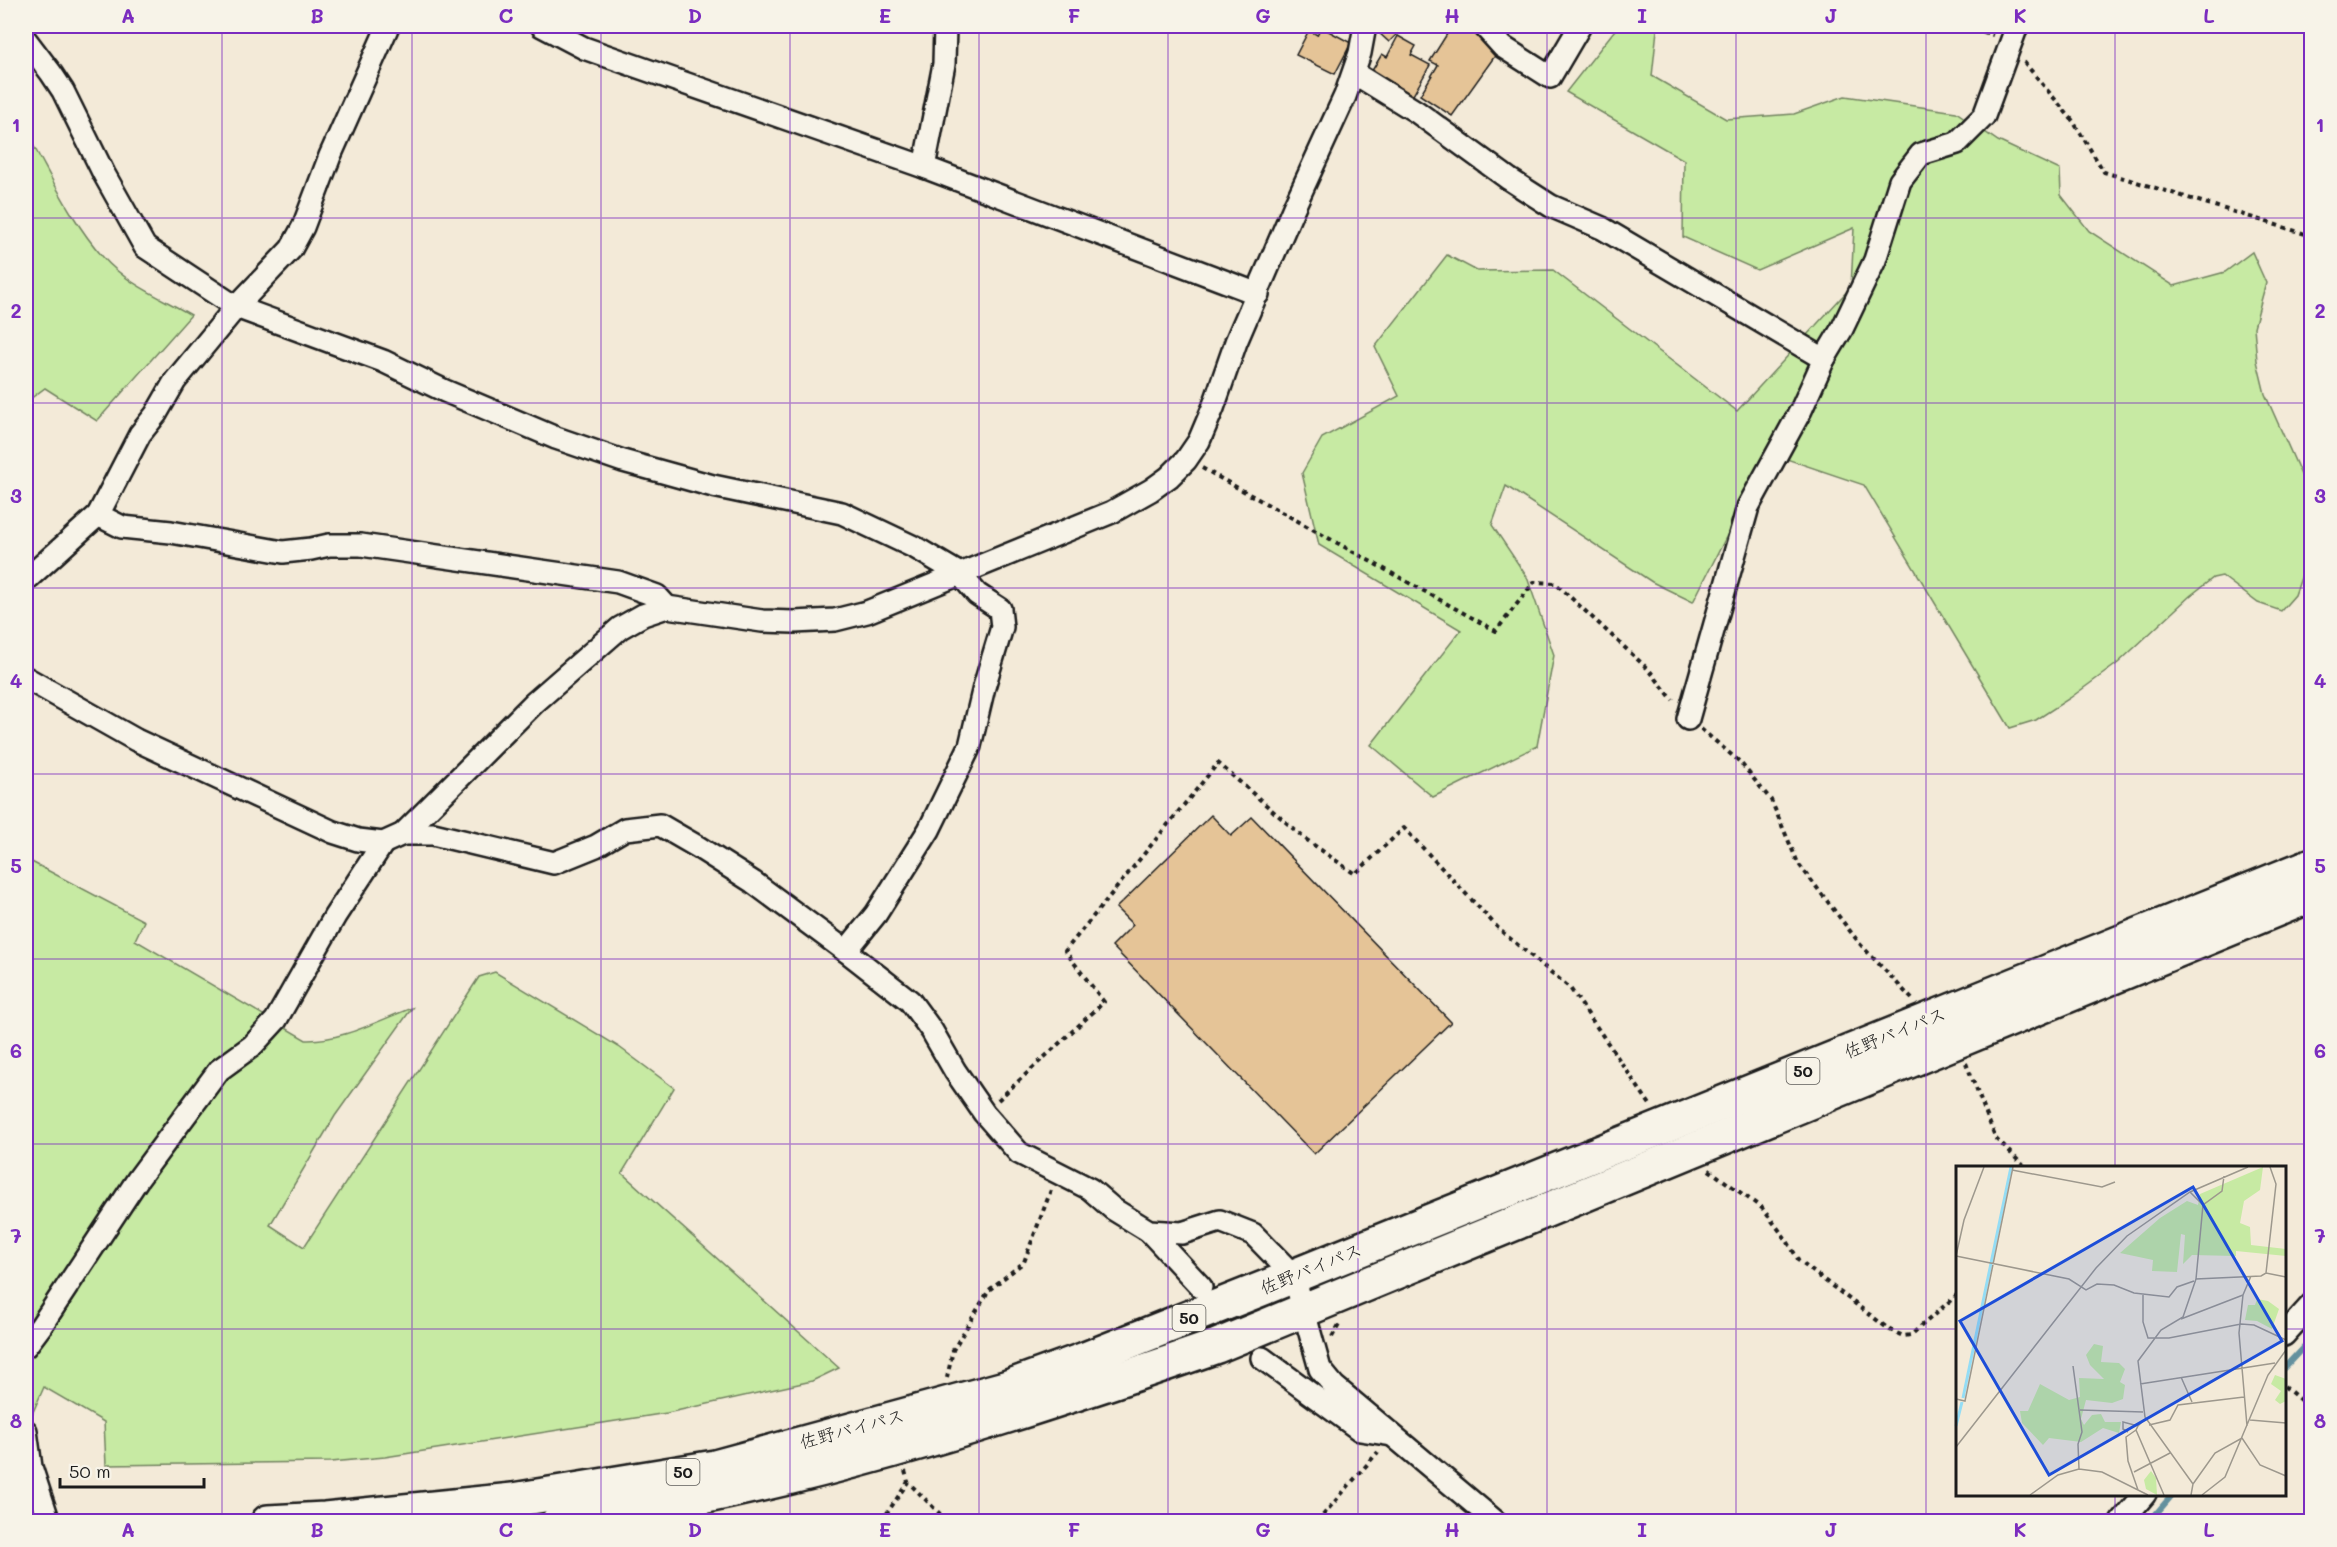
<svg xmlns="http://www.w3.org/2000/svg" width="2337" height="1547" viewBox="0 0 2337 1547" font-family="Mali,'Klee One',sans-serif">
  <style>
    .green { fill: #c7eaa3; stroke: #728360; stroke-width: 1.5 }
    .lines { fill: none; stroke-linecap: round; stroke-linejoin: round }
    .stream { stroke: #64909e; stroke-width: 6 }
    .building { fill: #e5c497; stroke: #1c1c1c; stroke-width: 1.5 }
    .street-casing { stroke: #1c1c1c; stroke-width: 26 }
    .highway-casing { stroke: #1c1c1c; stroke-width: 38 }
    .path { stroke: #1c1c1c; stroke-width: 4; stroke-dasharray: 4.5 4.5; stroke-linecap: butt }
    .street { stroke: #f7f3e8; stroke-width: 21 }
    .highway { stroke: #f7f3e8; stroke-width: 33 }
    .grid { fill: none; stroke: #7b2cbf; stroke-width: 1.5; stroke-opacity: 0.55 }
    .labels { text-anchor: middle; stroke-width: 6; stroke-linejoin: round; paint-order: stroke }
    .shield { fill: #f7f3e8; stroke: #5e5c59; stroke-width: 1.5 }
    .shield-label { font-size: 16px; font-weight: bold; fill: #1c1c1c }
    .street-label { font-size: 18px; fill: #1c1c1c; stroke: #f7f3e8 }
    .inset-river { fill: none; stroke: #94ddf5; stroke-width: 3 }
    .inset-road { fill: none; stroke: #9d988d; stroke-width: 1.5 }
    .view { fill: #1d4ed8; fill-opacity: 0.15; stroke: #1d4ed8; stroke-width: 3 }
    .inset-edge { fill: none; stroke: #1c1c1c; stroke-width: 3 }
    .neatline { fill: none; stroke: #7b2cbf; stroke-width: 2 }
    .grid-label { font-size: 20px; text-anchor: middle; font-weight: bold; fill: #7b2cbf }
  </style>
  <rect width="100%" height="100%" fill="#f3ead8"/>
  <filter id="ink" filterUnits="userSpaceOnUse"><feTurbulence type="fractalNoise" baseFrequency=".0167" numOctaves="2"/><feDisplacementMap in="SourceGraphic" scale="12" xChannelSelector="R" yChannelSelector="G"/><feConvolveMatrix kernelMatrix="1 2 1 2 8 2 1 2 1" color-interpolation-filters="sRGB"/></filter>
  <g filter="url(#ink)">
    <!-- green -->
    <g class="green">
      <path d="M1618,26H1649L1657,30L1652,76L1726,119L1794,114L1845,96L1956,112L1998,141L2060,170L2061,195L2089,231L2174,286L2225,272L2252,252L2266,283L2254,327L2257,361L2265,394L2302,477L2311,511V537L2304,569L2295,595L2281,611L2258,603L2222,576L2213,578L2190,596L2118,663L2070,698L2036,720L2010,728L1864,485L1769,453L1693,602L1652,582L1506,486L1492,525L1527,577L1554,655L1537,746L1433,797L1371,745L1461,630L1319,545L1302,473L1322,438L1399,396L1375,347L1447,255L1477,271L1553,270L1737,411L1851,287L1854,228L1757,270L1683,237L1684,160L1566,92Z"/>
      <path d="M28,136C51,176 72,222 103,257C125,283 162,298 191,315L97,421L45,388L26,402V138Z"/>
      <path d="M26,859L144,921L135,940L306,1040C342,1041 379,1020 412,1008L335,1116L270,1225L304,1247L479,977L495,972L619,1047L674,1088L622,1173L839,1368L812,1381L667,1413L385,1457L331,1462L106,1465L104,1422L44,1387L26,1428Z"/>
    </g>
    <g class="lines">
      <!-- stream -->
      <g class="stream">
        <path d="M2284,1368L2312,1338"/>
        <path d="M2149,1522L2173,1494"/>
      </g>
    </g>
    <!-- building -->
    <g class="building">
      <path d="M1384,26H1401L1403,28L1389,42L1378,32Z"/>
      <path d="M1433,26H1473L1497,53L1452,116L1420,95L1438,65L1430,61L1447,34Z"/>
      <path d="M1321,27L1351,43L1335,74L1296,55L1309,30L1317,35Z"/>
      <path d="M1398,36L1416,46L1411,55L1430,65L1412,97L1370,74L1382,54L1387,57Z"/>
      <path d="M1211,815L1231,836L1252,817L1451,1022L1314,1154L1112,946L1133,925L1116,908Z"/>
    </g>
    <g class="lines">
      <!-- street casing -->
      <g class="street-casing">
        <g id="street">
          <path d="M542,26L584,48L924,167L1258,294"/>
          <path d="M1484,26L1503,47L1550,77L1580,26"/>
          <path d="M26,40L51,73L63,91L104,174L145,247L236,307L383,361L445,391L556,438L623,461L713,486L842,513L916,548L960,574L977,594L1000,609L1002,627L984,687L970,746L929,830L876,914L846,951"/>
          <path d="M1354,73L1417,112L1509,179L1551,206L1602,228L1824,359"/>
          <path d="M924,167L944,64L945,26"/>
          <path d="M98,515L122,527L171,532L283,552L311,549L329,545H361L618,582L657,596L667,607"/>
          <path d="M26,580L98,515L140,434L156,414L175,381L236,307L291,249L303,227L330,156L388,26"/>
          <path d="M26,678L136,740L333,832L358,840L383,843L403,834L534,703L620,628L643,615L667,607L762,621L794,622L835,620L867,612L1112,512L1151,490L1169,477L1186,460L1199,441L1213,408L1236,342L1294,207L1345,96L1360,53L1365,26"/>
          <path d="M1688,719L1748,507L1801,410L1824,359L1842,329L1875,260L1900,181L1921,154L1957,143L1984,116L2017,26"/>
          <path d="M403,834H433L554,863L596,846L625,829L660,825L698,847L753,882L846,951L910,1001L932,1031L955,1071L984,1113L1019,1153L1090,1189L1113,1209L1149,1231L1182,1233L1220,1221L1253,1234L1294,1276L1320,1369L1334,1386L1496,1522"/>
          <path d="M1149,1231L1201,1287"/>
          <path d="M2284,1335L2312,1304"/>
          <path d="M26,1346L41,1326L138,1179L219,1070L252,1046L276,1020L335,916L383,843"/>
          <path d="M1262,1358L1360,1430L1392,1435"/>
          <path d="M26,1431L31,1467L49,1522"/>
          <path d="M2121,1522L2145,1494"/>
        </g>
      </g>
      <!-- highway casing -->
      <g class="highway-casing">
        <g id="highway">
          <path d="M268,1522L325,1519L513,1500L715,1467L1005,1388L1085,1359L1294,1276L2312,865"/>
          <path d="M558,1522C785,1491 1002,1421 1217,1346L2312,895"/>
        </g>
      </g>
      <!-- path -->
      <g class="path">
        <path d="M1966,26L1993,35"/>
        <path d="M2024,62L2073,121L2104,172L2312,236"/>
        <path d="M1202,468L1496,631L1534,582L1555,583L1649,670L1673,700"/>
        <path d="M1701,729L1740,762L1771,800L1798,863L1860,944L1912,999"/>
        <path d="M1966,1063L1996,1139L2026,1168"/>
        <path d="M998,1100L1104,1002L1065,951L1218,763L1304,838L1355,874L1404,828L1501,931L1570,988L1651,1106"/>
        <path d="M1709,1170L1762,1208L1786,1239L1799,1261L1890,1330L1903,1336L1911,1335L1958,1294"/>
        <path d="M1332,1337L1340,1323"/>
        <path d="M947,1378L953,1350L989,1290L1024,1262L1051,1190"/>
        <path d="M2284,1386L2312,1410"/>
        <path d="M905,1471L908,1482"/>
        <path d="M881,1522L908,1482L948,1522"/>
        <path d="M1317,1522L1378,1452"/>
      </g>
      <!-- street -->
      <use href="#street" class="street"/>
      <!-- highway -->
      <use href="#highway" class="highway"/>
    </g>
  </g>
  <!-- grid -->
  <path class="grid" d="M222,26V1522M412,26V1522M601,26V1522M790,26V1522M979,26V1522M1168,26V1522M1358,26V1522M1547,26V1522M1736,26V1522M1926,26V1522M2115,26V1168M26,218H2312M26,403H2312M26,588H2312M26,774H2312M26,959H2312M26,1144H2312M26,1329H1958M2284,1329H2312M2115,1494V1522"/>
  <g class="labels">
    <!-- shield labels -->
    <g class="shield">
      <rect x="1786.5" y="1058" width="33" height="26" rx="4.5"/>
      <rect x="1172.5" y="1305" width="33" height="26" rx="4.5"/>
      <rect x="666.5" y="1459" width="33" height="26" rx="4.5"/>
    </g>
    <g class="shield-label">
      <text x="1803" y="1077">50</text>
      <text x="1189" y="1324">50</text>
      <text x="683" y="1478">50</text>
    </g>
    <!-- street labels -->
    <g class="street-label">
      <text transform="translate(1895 1033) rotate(-22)" y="6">佐野バイパス</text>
      <text transform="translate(1311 1269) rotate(-22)" y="6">佐野バイパス</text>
      <text transform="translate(852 1429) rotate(-15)" y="6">佐野バイパス</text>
    </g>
  </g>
  <!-- overview -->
  <g transform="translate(1956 1166)">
    <rect width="330" height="330" fill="#f3ead8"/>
    <path d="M307,1L304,24L288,35L284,57L294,61L295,79L330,83V90L280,85V90L236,89L227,98L229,69L225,68L221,106L196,105L197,94L164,87L204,52L231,35L242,39L244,28ZM301,133L312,135L323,143L316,163L301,155L289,154L292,139H299ZM138,178L147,180L145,196L163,197L169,203L164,216L169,219L167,233L156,237L130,234L125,253L128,259L136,249L145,248L149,256H165L163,267L147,262L125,276L93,272L87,279L66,257L64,245H72L84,218L113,234L124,231L123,212L148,213L134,199L130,189ZM319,209L330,213V235L324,238L319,234L325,225L315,218ZM195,305L200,312L201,329L190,323L188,314Z" fill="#c7eaa3"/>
    <path class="inset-river" d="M7,232L55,1M0,260L6,236"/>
    <path class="inset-road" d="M56,4L146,21L159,16M234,26L247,39M0,90L113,113L130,124L141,118L158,119L178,127L213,131L221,121L238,115M0,90L8,54L28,1M310,107L320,18L314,1M240,113L247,39L266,25L268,10M187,129V156L192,172H213L285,158L298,159L330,174M225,153L287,129M117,200L126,266L122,278L123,303M225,211L236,236M184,218L319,197M0,233L9,235L57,1M124,244L187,246M294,254L330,257M193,259L214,254L222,239L288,231M182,260L180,264L208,329M291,260L283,167L287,129L295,110M180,264L170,271L172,295L182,324M172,266L167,263V256L182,260L189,253M0,281L140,102L171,70L234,26L292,1M178,306L214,287M237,318L259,287L286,272L304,299L330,310M74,329L102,309L123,303L146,306L192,329M235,329L237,318L189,251L182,195L205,164L227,151L240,113L305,110L310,107L330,111M246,329L269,311L312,209L330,184"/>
    <path class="view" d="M237,21L326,175L93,309L4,155Z"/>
    <rect width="330" height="330" class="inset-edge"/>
  </g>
  <!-- margin -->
  <rect width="2337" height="1547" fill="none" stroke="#f7f3e8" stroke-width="66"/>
  <!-- scale -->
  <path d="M60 1478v9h144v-9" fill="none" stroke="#1c1c1c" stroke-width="3"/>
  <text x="69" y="1478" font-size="18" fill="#1c1c1c" stroke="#f7f3e8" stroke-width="4.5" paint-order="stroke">50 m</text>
  <rect x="33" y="33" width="2271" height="1481" class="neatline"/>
  <g class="grid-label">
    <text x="128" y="23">A</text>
    <text x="317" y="23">B</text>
    <text x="506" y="23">C</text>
    <text x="695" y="23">D</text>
    <text x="885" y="23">E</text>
    <text x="1074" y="23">F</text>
    <text x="1263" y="23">G</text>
    <text x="1452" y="23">H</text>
    <text x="1642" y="23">I</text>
    <text x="1831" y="23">J</text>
    <text x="2020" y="23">K</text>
    <text x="2209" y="23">L</text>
    <text x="16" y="132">1</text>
    <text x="2320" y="132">1</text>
    <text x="16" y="318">2</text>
    <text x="2320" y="318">2</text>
    <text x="16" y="503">3</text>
    <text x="2320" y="503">3</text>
    <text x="16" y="688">4</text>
    <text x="2320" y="688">4</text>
    <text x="16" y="873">5</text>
    <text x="2320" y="873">5</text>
    <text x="16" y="1058">6</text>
    <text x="2320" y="1058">6</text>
    <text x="16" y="1243">7</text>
    <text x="2320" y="1243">7</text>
    <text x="16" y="1428">8</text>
    <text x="2320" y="1428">8</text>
    <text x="128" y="1537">A</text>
    <text x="317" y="1537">B</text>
    <text x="506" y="1537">C</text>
    <text x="695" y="1537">D</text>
    <text x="885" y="1537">E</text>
    <text x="1074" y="1537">F</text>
    <text x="1263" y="1537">G</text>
    <text x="1452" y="1537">H</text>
    <text x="1642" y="1537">I</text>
    <text x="1831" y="1537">J</text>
    <text x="2020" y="1537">K</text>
    <text x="2209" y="1537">L</text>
  </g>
</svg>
